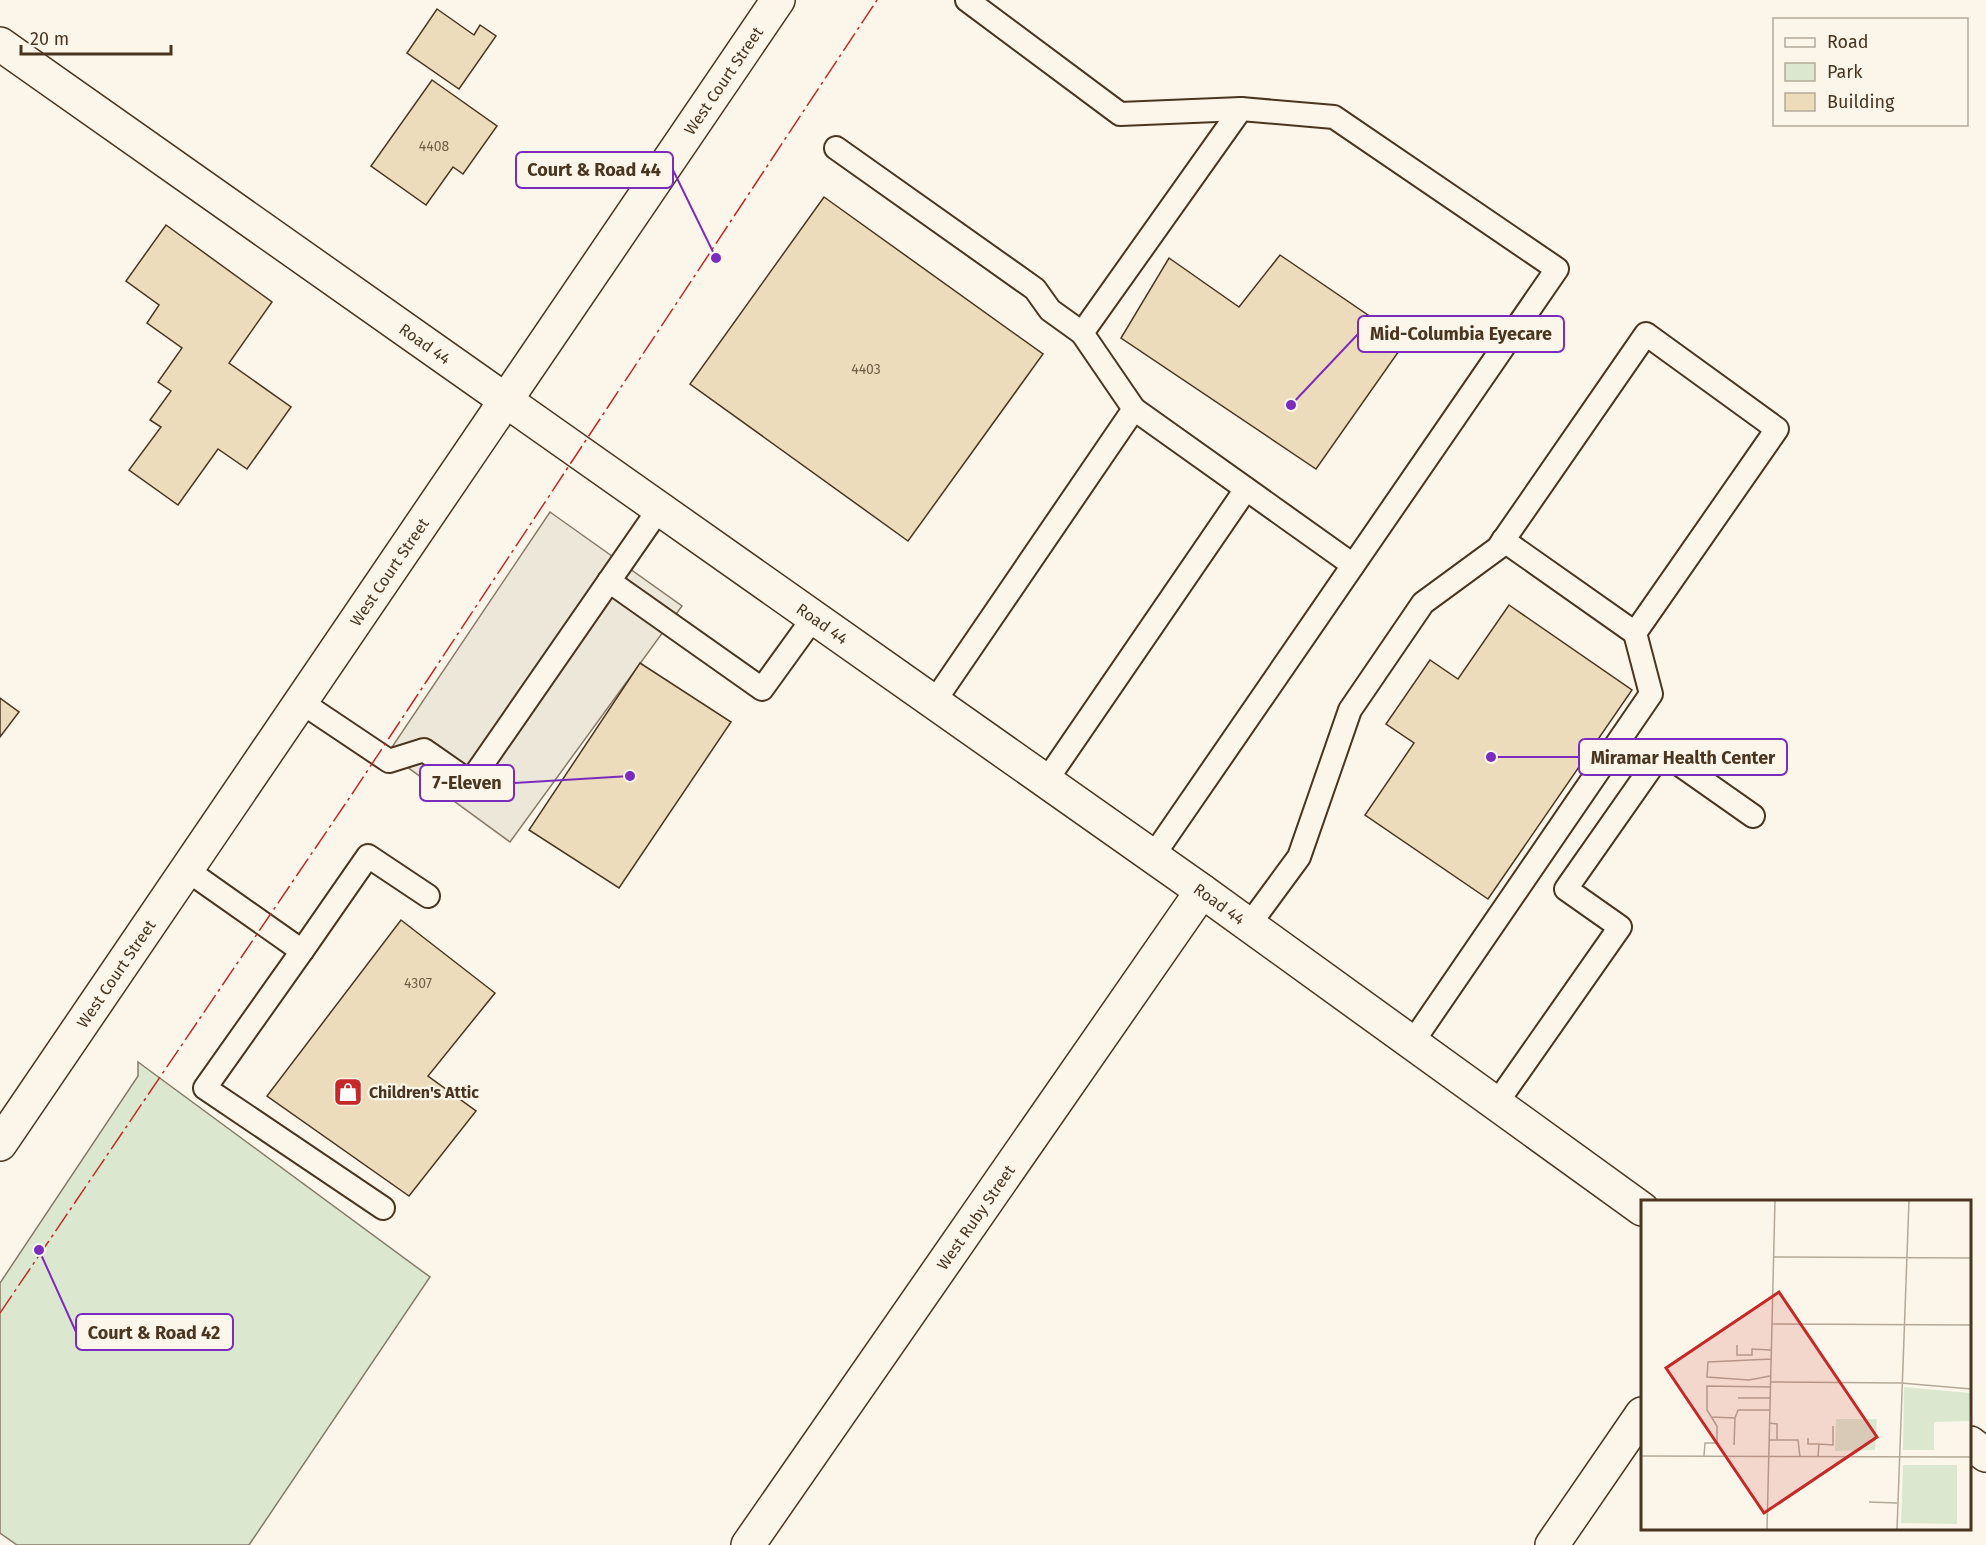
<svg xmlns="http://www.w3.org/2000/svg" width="1986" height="1545" viewBox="0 0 1986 1545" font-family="'Fira Sans',sans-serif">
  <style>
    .green { fill: #dce7d0; stroke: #887966; stroke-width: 1.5 }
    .parking { fill: #ede7d9; stroke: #887966; stroke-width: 1.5 }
    .building { fill: #ecdcbc; stroke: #4a3520; stroke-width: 1.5 }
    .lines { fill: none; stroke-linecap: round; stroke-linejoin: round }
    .service-casing { stroke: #4a3520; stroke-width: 26 }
    .minor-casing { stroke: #4a3520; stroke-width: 36 }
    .primary-casing { stroke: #4a3520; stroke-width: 36 }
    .service { stroke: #fbf6e9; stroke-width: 22 }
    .minor { stroke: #fbf6e9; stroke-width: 33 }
    .primary { stroke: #fbf6e9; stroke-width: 33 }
    .power { stroke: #c62828; stroke-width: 1.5; stroke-dasharray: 21 4.5 3 4.5; stroke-linecap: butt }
    .labels { text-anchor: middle; stroke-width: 4.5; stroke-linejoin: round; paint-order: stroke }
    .number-label { font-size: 14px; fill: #725f47 }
    .street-label { font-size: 16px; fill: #4a3520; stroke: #fbf6e9 }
    .poi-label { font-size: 16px; font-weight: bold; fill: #4a3520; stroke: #fbf6e9; text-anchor: start }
    .inset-road { fill: none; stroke: #b4a999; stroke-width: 1.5 }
    .view { fill: #c62828; fill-opacity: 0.15; stroke: #c62828; stroke-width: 3 }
    .inset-edge { fill: none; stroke: #4a3520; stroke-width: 3 }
    .leader { fill: none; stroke: #7b2cbf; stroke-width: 2 }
    .callout-dot { fill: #7b2cbf; stroke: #fbf6e9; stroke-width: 2 }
    .callout { fill: #fbf6e9; stroke: #7b2cbf; stroke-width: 2 }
    .callout-label { font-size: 18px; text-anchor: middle; font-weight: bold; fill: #4a3520 }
  </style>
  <rect width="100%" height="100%" fill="#fbf6e9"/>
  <!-- green -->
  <path class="green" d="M138,1062L430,1277L249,1545H17L0,1533V1283L138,1076Z"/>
  <!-- parking -->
  <path class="parking" d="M550,512L682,606L510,842L388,753Z"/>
  <!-- building -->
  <g class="building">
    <path d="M437,9L474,35L480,25L496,36L459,89L407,53Z"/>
    <path d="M432,80L497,126L463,174L453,167L426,205L371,166Z"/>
    <path d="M824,197L1043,354L908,541L690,384Z"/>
    <path d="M166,225L272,302L229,363L291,407L247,469L218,449L178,505L129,470L161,427L150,420L171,391L158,382L182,348L147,323L159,305L126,281Z"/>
    <path d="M1280,255L1406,341L1316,469L1121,338L1169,258L1239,307Z"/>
    <path d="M1509,605L1632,690L1488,899L1365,815L1414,743L1386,724L1430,660L1458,679Z"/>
    <path d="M640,663L731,722L619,888L529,830Z"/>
    <path d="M0,698L19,712L0,737Z"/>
    <path d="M401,920L495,993L428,1076L476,1111L409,1196L267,1096Z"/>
  </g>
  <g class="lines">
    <!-- service casing -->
    <g class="service-casing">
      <g id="service">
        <path d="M967,0L1120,114L1241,109L1334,117L1557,269L1153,856"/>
        <path d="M836,148L1035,289L1050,310L1082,333L1241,109"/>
        <path d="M1134,409L1353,565"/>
        <path d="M1503,540L1635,633"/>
        <path d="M609,581L762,689L814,617"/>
        <path d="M301,702L389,761L424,750L470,782L659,509"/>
        <path d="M934,702L1134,409L1082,333"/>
        <path d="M1046,781L1246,489"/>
        <path d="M187,870L302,951L368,856L428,896"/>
        <path d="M1249,925L1299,857L1350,710L1423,603L1498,548L1646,334L1777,429L1635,633L1651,694L1412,1043"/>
        <path d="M302,951L205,1088L383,1208"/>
        <path d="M1496,1104L1620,927L1566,889L1662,752L1753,816"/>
      </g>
    </g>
    <!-- minor casing -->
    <g class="minor-casing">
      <g id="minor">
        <path id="s1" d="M0,44L1202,891L1642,1209"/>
        <path d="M1970,1443L1986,1455"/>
        <path id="s2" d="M748,1545L1202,891"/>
        <path d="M1552,1545L1642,1414"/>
      </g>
    </g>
    <!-- primary casing -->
    <g class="primary-casing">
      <g id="primary">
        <path id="s3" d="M0,1144L778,0"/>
      </g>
    </g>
    <!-- service -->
    <use href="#service" class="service"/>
    <!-- minor -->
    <use href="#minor" class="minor"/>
    <!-- primary -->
    <use href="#primary" class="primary"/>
    <!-- power -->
    <path class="power" d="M0,1313L352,794L877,0"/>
  </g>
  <!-- icons -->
  <defs>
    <g id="shop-square" transform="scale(1.5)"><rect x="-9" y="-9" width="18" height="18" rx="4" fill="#c62828" stroke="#fbf6e9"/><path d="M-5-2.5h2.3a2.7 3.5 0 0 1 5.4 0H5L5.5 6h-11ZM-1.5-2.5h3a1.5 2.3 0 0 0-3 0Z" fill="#fff"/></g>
  </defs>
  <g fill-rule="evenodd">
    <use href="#shop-square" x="348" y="1092"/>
  </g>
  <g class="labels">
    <!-- number labels -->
    <g class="number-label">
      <text x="434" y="151">4408</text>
      <text x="866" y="374">4403</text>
      <text x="418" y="988">4307</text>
    </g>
    <!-- street labels -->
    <g class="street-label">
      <text dy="6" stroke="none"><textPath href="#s3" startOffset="1286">West Court Street</textPath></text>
      <text dy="6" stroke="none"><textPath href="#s1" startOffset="520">Road 44</textPath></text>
      <text dy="6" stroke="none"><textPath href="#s3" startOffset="692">West Court Street</textPath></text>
      <text dy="6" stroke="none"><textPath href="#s1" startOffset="1006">Road 44</textPath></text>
      <text dy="6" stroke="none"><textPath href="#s1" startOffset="1492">Road 44</textPath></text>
      <text dy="6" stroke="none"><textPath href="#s3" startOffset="206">West Court Street</textPath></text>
      <text dy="6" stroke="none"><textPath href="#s2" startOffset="399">West Ruby Street</textPath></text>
    </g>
    <!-- poi labels -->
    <g class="poi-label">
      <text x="369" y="1098">Children's Attic</text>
    </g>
  </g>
  <!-- overview -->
  <g transform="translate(1641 1200)">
    <rect width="330" height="330" fill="#fbf6e9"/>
    <path d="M263,187L329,193L328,221L293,222V250H262ZM195,219H236L234,250L194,251ZM262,265H316V324L260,323Z" fill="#dce7d0"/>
    <path class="inset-road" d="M133,57L330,58M131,124L330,125M96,145V155H111V149L130,150M129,176L108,180L66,177L67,162L130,159M129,182L260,183L330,189M97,198H129M70,217L94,218L93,245M94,218L97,210H128M128,223L136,224V240M167,238V244H178L177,257M128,240H157L159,257M178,244L192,245V226M0,256L330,257M63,256L64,243H76V226L66,210V186L129,187M228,302L256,303M126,330L134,0M256,330L268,0"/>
    <path class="view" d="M138,92L236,237L123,313L25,168Z"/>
    <rect width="330" height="330" class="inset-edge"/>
  </g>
  <!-- callouts -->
  <path class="leader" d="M716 258L673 170M1291 405L1358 334M1491 757L1579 757M630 776L514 783M39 1250L76 1332"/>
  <g class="callout-dot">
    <circle cx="716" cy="258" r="6"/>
    <circle cx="1291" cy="405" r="6"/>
    <circle cx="1491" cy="757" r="6"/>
    <circle cx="630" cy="776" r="6"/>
    <circle cx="39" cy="1250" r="6"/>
  </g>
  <g class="callout">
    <rect x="516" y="152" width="157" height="36" rx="6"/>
    <rect x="1358" y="316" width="206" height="36" rx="6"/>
    <rect x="1579" y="739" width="208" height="36" rx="6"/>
    <rect x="420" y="765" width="94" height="36" rx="6"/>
    <rect x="76" y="1314" width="157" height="36" rx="6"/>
  </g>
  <g class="callout-label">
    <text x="594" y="176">Court &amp; Road 44</text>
    <text x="1461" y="340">Mid-Columbia Eyecare</text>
    <text x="1683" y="764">Miramar Health Center</text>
    <text x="467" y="789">7-Eleven</text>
    <text x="154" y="1339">Court &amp; Road 42</text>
  </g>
  <!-- legend -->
  <rect x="1773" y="18" width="195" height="108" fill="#fbf6e9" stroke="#b4a999" stroke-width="1.5"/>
  <rect x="1785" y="38" width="30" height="9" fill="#fbf6e9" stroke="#b4a999" stroke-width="1.5"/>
  <text x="1827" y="48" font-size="18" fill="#4a3520">Road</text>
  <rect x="1785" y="63" width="30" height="18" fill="#dce7d0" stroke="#b4a999" stroke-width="1.5"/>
  <text x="1827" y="78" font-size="18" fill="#4a3520">Park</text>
  <rect x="1785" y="93" width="30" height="18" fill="#ecdcbc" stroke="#b4a999" stroke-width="1.5"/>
  <text x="1827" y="108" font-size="18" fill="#4a3520">Building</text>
  <!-- scale -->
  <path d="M21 45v9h150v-9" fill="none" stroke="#4a3520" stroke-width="3"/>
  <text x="30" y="45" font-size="18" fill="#4a3520" stroke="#fbf6e9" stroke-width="4.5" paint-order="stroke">20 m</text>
</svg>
